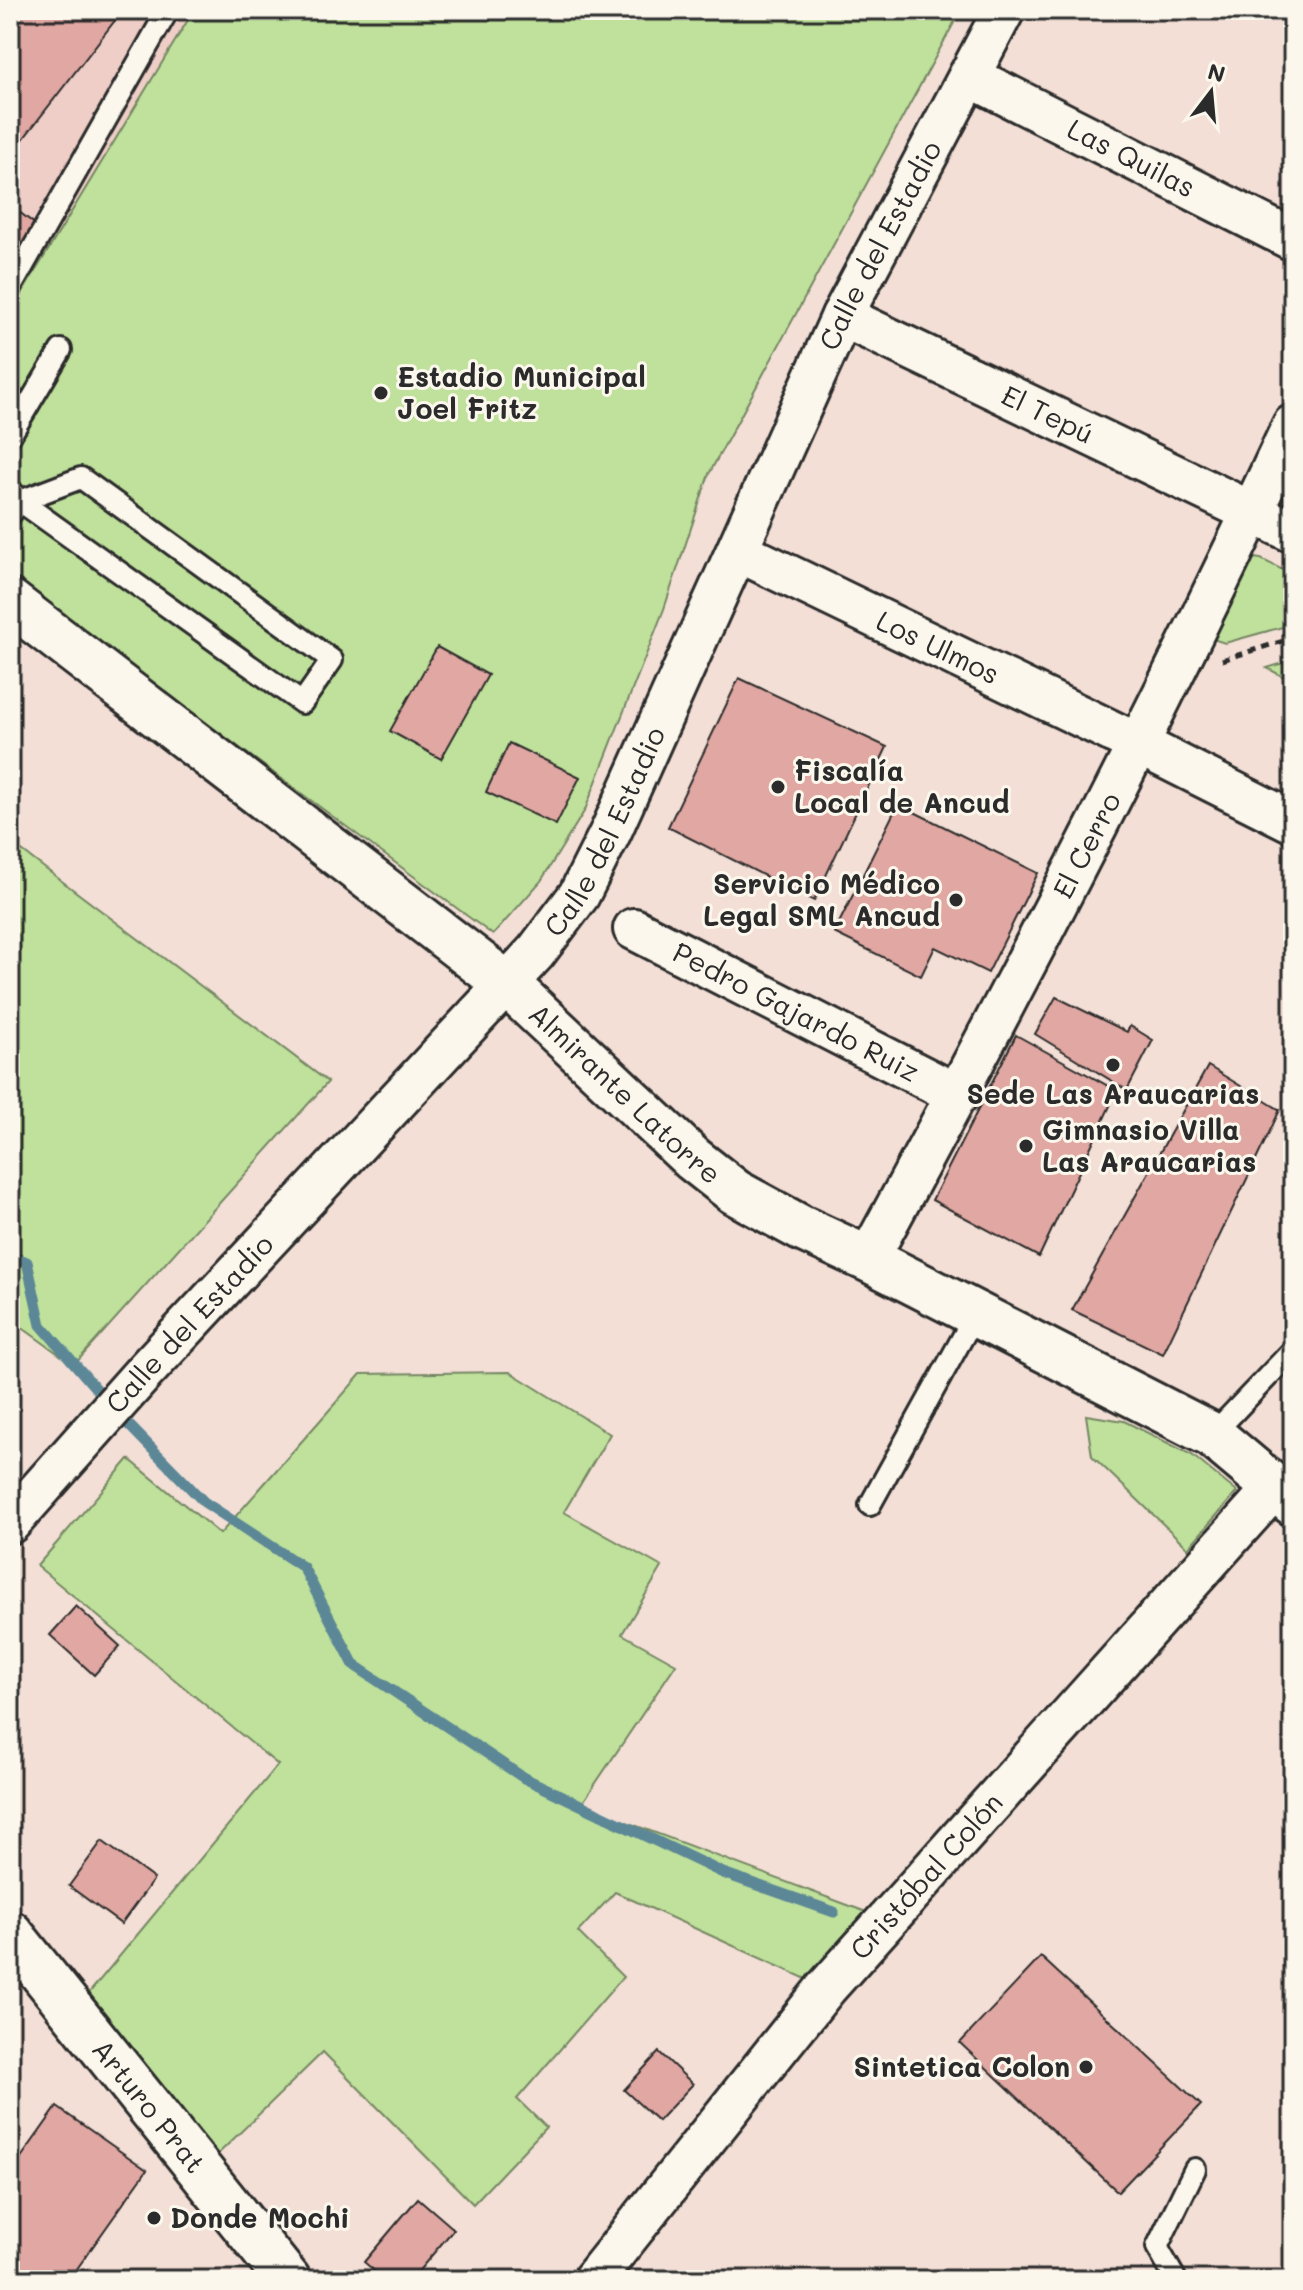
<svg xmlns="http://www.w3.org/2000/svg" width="1303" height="2290" viewBox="0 0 1303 2290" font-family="Mali,sans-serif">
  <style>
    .built { fill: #eecec6 }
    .green { fill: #bfe19b; stroke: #758663; stroke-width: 2 }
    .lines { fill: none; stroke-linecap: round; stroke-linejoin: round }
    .stream { stroke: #5c8796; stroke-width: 11 }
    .building { fill: #e1a7a2; stroke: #2b2b2b; stroke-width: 2 }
    .lane-casing { stroke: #2b2b2b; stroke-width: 26 }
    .street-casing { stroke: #2b2b2b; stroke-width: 46 }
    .secondary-casing { stroke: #2b2b2b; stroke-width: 50 }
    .primary-casing { stroke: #2b2b2b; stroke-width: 50 }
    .path { stroke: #2b2b2b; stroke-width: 5; stroke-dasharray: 8 6; stroke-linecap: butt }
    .lane { stroke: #fbf7ec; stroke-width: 20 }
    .street { stroke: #fbf7ec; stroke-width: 40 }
    .secondary { stroke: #fbf7ec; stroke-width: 44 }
    .primary { stroke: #fbf7ec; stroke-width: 44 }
    .poi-dot { fill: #2b2b2b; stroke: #fbf7ec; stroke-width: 3 }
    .labels { text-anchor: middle; stroke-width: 6; stroke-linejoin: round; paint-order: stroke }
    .street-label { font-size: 28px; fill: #2b2b2b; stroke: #fbf7ec }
    .poi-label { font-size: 28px; font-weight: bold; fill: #2b2b2b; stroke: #fbf7ec; text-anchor: start }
  </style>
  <rect width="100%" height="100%" fill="#f3dfd6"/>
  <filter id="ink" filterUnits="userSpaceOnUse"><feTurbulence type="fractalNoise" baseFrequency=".0125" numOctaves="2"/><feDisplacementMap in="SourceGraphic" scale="16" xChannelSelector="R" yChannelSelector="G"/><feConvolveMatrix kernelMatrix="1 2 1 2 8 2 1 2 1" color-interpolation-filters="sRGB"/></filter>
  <g filter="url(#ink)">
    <!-- built -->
    <path class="built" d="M10,10H194L10,313Z"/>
    <!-- green -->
    <g class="green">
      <path d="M194,10H961L709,474L664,609L585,810L541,881L493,935L10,578V313Z"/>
      <path d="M1245,557L1261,559L1293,575V624L1225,643L1200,635Z"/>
      <path d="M1293,660V682L1267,668Z"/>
      <path d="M10,842L328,1082L74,1365L10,1319Z"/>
      <path d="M510,1372L610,1434L564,1512L662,1567L622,1634L676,1664L581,1805L885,1919L826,1988L615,1892L578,1932L623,1977L517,2099L546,2127L473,2204L323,2052L217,2155L89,1993L278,1765L37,1566L129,1459L220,1534L361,1374Z"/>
      <path d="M1086,1415L1124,1421L1192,1455L1237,1492L1188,1548L1092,1456Z"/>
    </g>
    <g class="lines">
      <!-- stream -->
      <g class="stream">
        <path d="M10,1255L27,1262L41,1325L106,1400"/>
        <path d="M122,1418L204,1502L303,1567L354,1665L524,1778L723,1873L834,1912"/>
      </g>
    </g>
    <!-- building -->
    <g class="building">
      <path d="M10,10H123L10,156Z"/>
      <path d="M10,205L40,228L10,266Z"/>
      <path d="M437,647L488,675L441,759L390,731Z"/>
      <path d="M739,678L887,747L814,901L668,827Z"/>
      <path d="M509,743L580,777L556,825L486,792Z"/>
      <path d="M898,804L1038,873L988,973L935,947L921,976L834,933Z"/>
      <path d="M1056,997L1127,1032L1130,1026L1153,1040L1127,1090L1035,1034Z"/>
      <path d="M1016,1035L1117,1091L1039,1257L932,1200Z"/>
      <path d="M1208,1066L1280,1110L1163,1354L1072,1310Z"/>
      <path d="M76,1606L120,1646L94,1675L50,1635Z"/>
      <path d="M102,1841L154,1879L121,1924L69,1886Z"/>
      <path d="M1041,1957L1201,2105L1118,2192L960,2043Z"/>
      <path d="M659,2052L693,2084L658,2121L624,2090Z"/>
      <path d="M57,2107L147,2170L69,2280H10V2173Z"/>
      <path d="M418,2198L454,2229L411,2280H385L364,2262Z"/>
      <path d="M446,2272L456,2280H439Z"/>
    </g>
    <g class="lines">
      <!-- lane casing -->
      <g class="lane-casing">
        <g id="lane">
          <path d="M10,289L168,10"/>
          <path d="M10,436L61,350"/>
          <path d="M81,478L332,660L302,703L20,501Z"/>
          <path d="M10,489L20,501L10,515"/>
          <path d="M1212,1435L1293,1350"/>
          <path d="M870,1505L975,1315"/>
          <path d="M1176,2280L1157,2247L1195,2169"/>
        </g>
      </g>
      <!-- street casing -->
      <g class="street-casing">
        <g id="street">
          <path id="s1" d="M969,76L1293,240"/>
          <path id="s2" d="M842,316L1293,532"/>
          <path id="s3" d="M738,551L1138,744L1293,822"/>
          <path id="s4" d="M634,929L958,1095"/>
          <path id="s5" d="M868,1259C1017,985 1161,708 1293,425"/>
          <path id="s6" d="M10,1523L146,1370L536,952L579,895L611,831L842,316L1004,10"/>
          <path id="s7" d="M593,2280L826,1988L1276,1486"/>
        </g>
      </g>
      <!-- secondary casing -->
      <g class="secondary-casing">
        <g id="secondary">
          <path id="s8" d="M10,602L508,985L693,1159L735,1192L801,1228L868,1259L1212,1435L1293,1503"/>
        </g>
      </g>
      <!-- primary casing -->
      <g class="primary-casing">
        <g id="primary">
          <path id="s9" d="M10,1933L288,2280"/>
        </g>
      </g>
      <!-- path -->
      <path class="path" d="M1222,660L1293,638"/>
      <!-- lane -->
      <use href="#lane" class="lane"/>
      <!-- street -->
      <use href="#street" class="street"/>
      <!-- secondary -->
      <use href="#secondary" class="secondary"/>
      <!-- primary -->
      <use href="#primary" class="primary"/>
    </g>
  </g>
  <!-- markers -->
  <g class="poi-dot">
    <circle cx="381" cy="393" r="8"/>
    <circle cx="778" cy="787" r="8"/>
    <circle cx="956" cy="900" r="8"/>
    <circle cx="1113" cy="1065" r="8"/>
    <circle cx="1026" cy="1146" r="8"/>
    <circle cx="1086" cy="2067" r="8"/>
    <circle cx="154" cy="2218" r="8"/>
  </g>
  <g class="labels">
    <!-- street labels -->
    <g class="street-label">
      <text dy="10" stroke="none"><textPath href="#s1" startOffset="182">Las Quilas</textPath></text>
      <text dy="10" stroke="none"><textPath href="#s6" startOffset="1564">Calle del Estadio</textPath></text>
      <text dy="10" stroke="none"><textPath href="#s2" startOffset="228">El Tepú</textPath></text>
      <text dy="10" stroke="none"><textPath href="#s3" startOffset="222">Los Ulmos</textPath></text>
      <text dy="10" stroke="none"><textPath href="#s6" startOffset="916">Calle del Estadio</textPath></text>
      <text dy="10" stroke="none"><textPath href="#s5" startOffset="468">El Cerro</textPath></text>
      <text dy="10" stroke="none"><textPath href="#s4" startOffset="182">Pedro Gajardo Ruiz</textPath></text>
      <text dy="10" stroke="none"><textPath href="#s8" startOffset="788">Almirante Latorre</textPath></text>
      <text dy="10" stroke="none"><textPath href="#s6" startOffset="268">Calle del Estadio</textPath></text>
      <text dy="10" stroke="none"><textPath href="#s7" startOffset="524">Cristóbal Colón</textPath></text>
      <text dy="10" stroke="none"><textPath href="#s9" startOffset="222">Arturo Prat</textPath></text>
    </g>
    <!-- poi labels -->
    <g class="poi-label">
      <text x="397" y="387">Estadio Municipal<tspan x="397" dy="32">Joel Fritz</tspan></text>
      <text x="794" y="781">Fiscalía<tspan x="794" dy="32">Local de Ancud</tspan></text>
      <text x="940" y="894" text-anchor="end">Servicio Médico<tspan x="940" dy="32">Legal SML Ancud</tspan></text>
      <text x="1113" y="1104" text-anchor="middle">Sede Las Araucarias</text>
      <text x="1042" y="1140">Gimnasio Villa<tspan x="1042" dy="32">Las Araucarias</tspan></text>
      <text x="1070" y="2077" text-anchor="end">Sintetica Colon</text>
      <text x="170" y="2228">Donde Mochi</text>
    </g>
  </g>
  <!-- margin -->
  <rect width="1303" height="2290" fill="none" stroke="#fbf7ec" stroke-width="40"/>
  <rect x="20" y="20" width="1263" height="2250" fill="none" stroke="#2b2b2b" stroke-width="3" filter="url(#ink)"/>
  <!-- north arrow -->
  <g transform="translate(1211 92) rotate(16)" stroke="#fbf7ec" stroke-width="6" paint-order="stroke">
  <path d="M0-6L14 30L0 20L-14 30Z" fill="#2b2b2b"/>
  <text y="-12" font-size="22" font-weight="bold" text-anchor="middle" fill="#2b2b2b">N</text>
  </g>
</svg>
